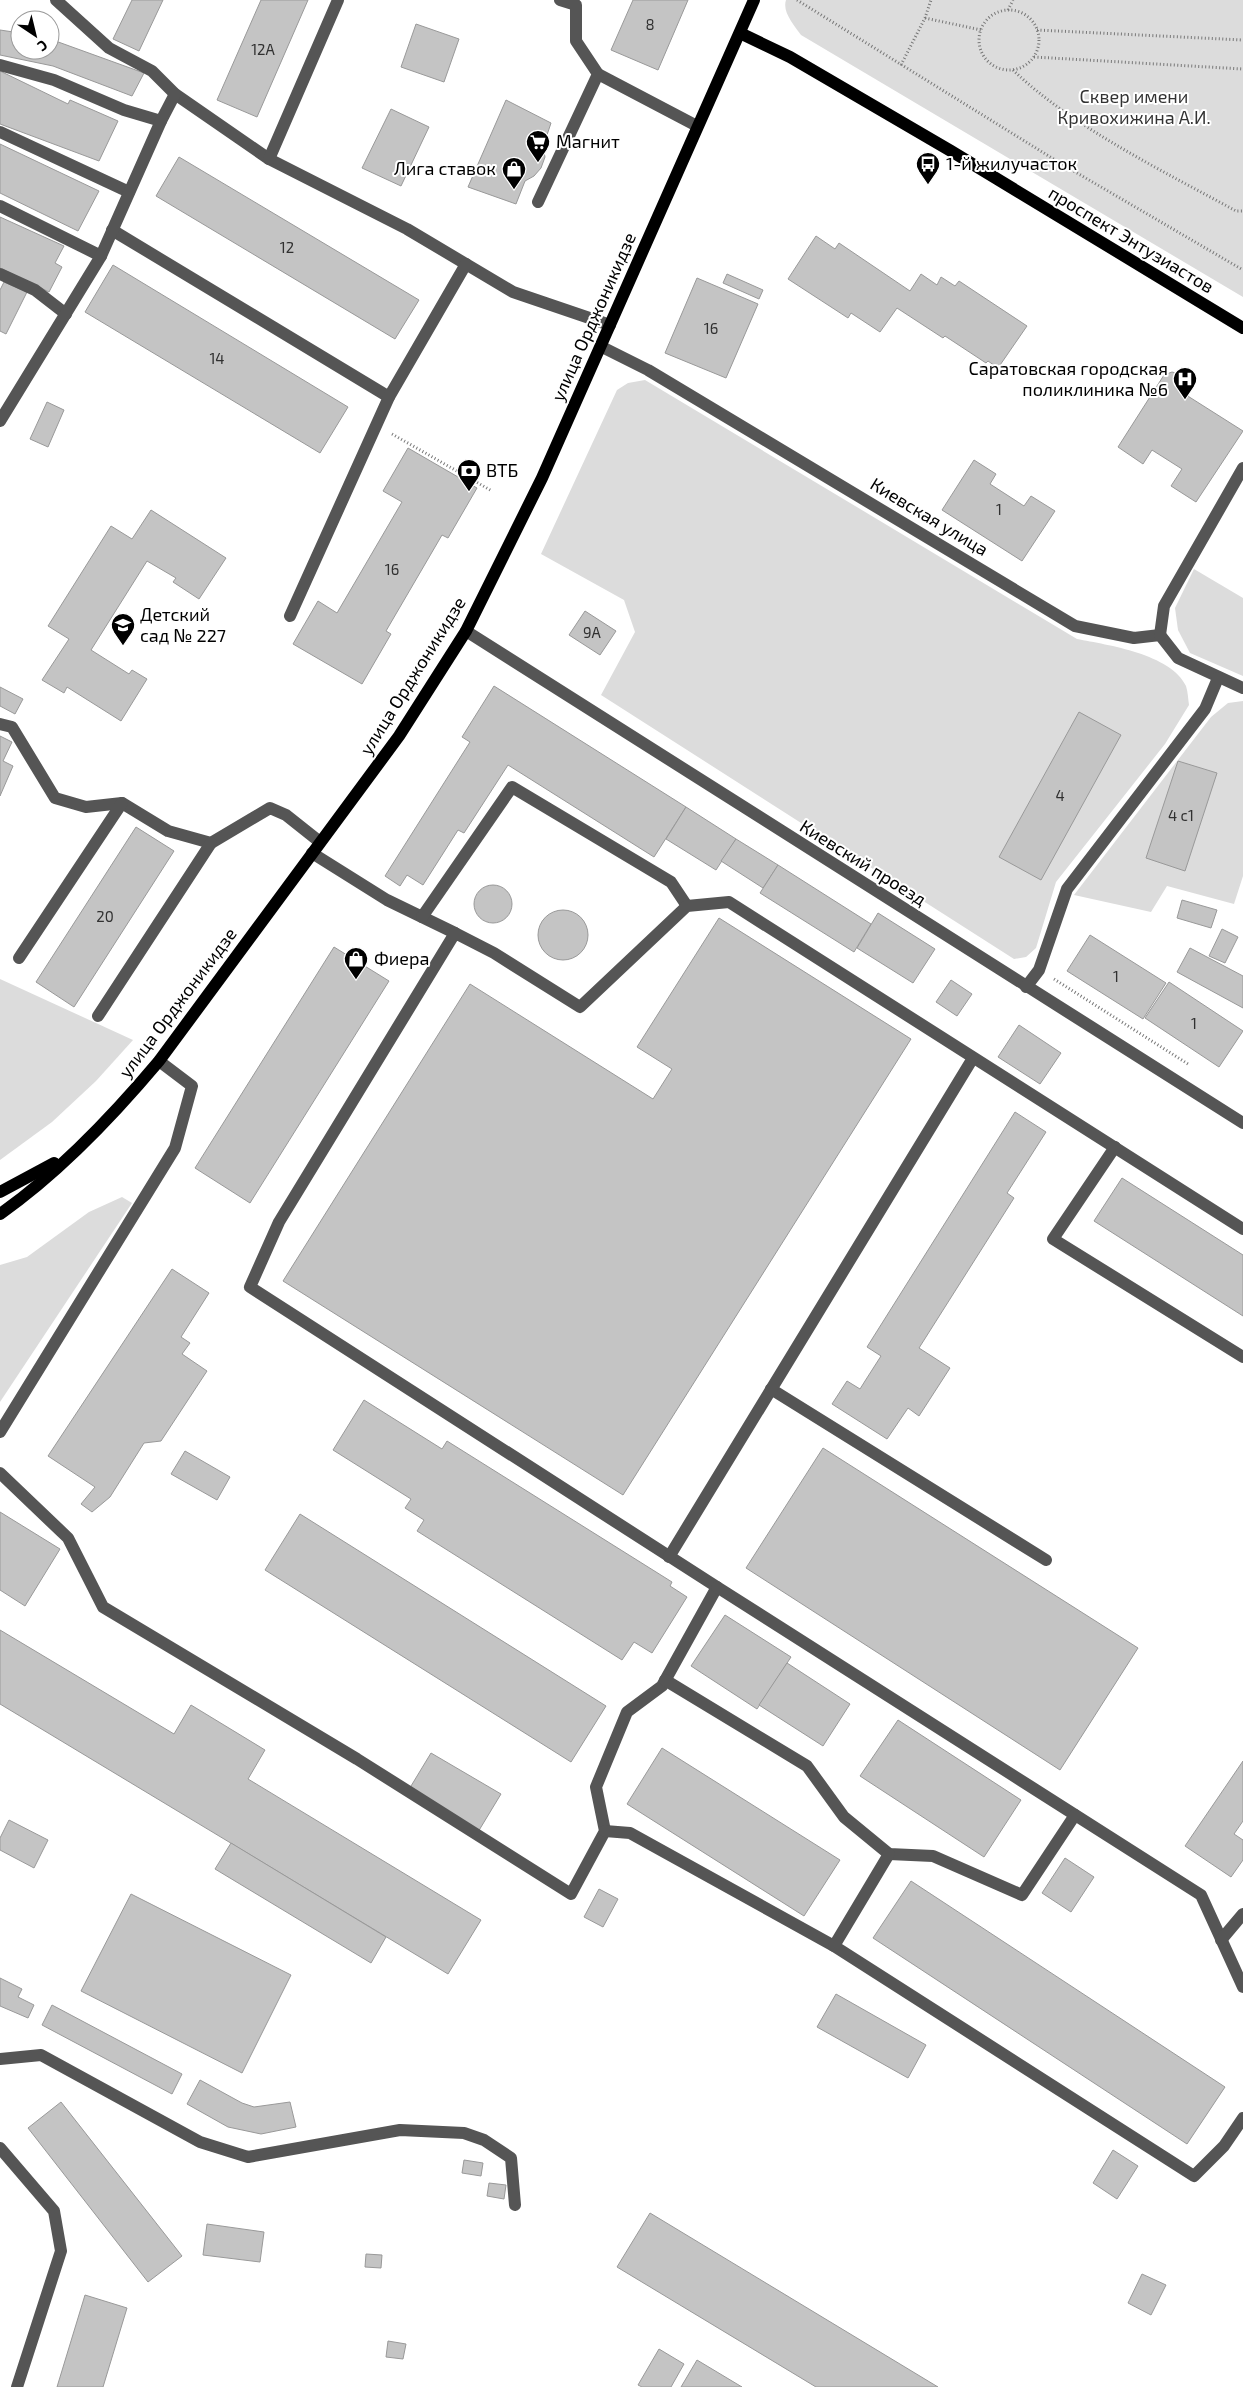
<svg xmlns="http://www.w3.org/2000/svg" width="1243" height="2387" viewBox="0 0 1243 2387" font-family="'Exo 2',sans-serif">
  <style>
    .green { fill: #dcdcdc }
    .building { fill: #c4c4c4; stroke: #999 }
    .lines { fill: none; stroke-linecap: round; stroke-linejoin: round }
    .path { stroke: #777; stroke-width: 3; stroke-dasharray: 1 2.5; stroke-linecap: butt }
    .minor { stroke: #555; stroke-width: 12 }
    .major { stroke: #000; stroke-width: 12 }
    .labels { text-anchor: middle; stroke-width: 4; stroke-linejoin: round; paint-order: stroke }
    .number-label { font-size: 15px; fill: #313131 }
    .park-label { font-size: 18px; fill: #333; stroke: #fff }
    .poi-label { font-size: 18px; fill: #000; stroke: #fff; text-anchor: start }
    .street-label { font-size: 18px; fill: #000; stroke: #fff }
  </style>
  <rect width="100%" height="100%" fill="#fff"/>
  <!-- green -->
  <g class="green">
    <path d="M786,0H1243V297L801,35C794,25 782,12 786,0Z"/>
    <path d="M645,380L1077,639C1108,645 1171,654 1186,686C1188,692 1188,699 1189,705L1165,744L1056,882L1036,948L1026,957L1014,959L601,695L635,632L624,600L541,554L617,390L628,383Z"/>
    <path d="M1194,569L1243,598V676L1190,653L1178,630L1175,608Z"/>
    <path d="M1243,701V876L1234,904L1167,886L1151,912L1074,895L1211,717L1228,703Z"/>
    <path d="M0,979L133,1040L96,1081L52,1122L0,1160Z"/>
    <path d="M122,1197L132,1203L0,1402V1265L27,1257L89,1212Z"/>
  </g>
  <!-- building -->
  <g class="building">
    <path d="M132,0H163L139,51L113,39Z"/>
    <path d="M261,0H308L257,117L217,100Z"/>
    <path d="M633,0H688L658,70L611,50Z"/>
    <path d="M416,24L459,39L444,82L401,67Z"/>
    <path d="M0,30L20,33V50H50V39L144,73L132,96L53,66L0,55Z"/>
    <path d="M0,71L68,104L70,100L118,121L99,161L0,124Z"/>
    <path d="M506,100L551,123L543,147L545,157L541,168L534,176L525,181L516,204L468,187Z"/>
    <path d="M391,109L429,127L401,186L362,168Z"/>
    <path d="M0,144L99,191L78,231L0,193Z"/>
    <path d="M179,157L419,300L395,339L156,196Z"/>
    <path d="M0,217L64,246L55,263L62,267L49,292L0,268Z"/>
    <path d="M816,236L835,249L839,243L910,291L921,274L937,285L941,277L955,286L959,281L1027,326L998,368L988,361L986,363L945,336L943,338L897,308L880,332L851,313L848,318L788,279Z"/>
    <path d="M113,265L348,407L320,453L85,312Z"/>
    <path d="M727,274L763,290L759,299L723,283Z"/>
    <path d="M697,278L758,304L726,378L665,353Z"/>
    <path d="M4,282L27,292L6,334L0,331V290Z"/>
    <path d="M1172,372L1180,374L1185,379L1187,386L1183,393L1243,431L1196,502L1171,486L1182,469L1152,450L1143,464L1118,447L1164,375Z"/>
    <path d="M47,402L64,410L48,447L30,439Z"/>
    <path d="M408,448L477,488L448,538L442,535L386,631L391,634L362,684L293,644L318,601L337,613L402,502L383,491Z"/>
    <path d="M974,460L996,474L990,484L1024,506L1031,496L1055,511L1022,561L942,510Z"/>
    <path d="M151,510L226,558L199,599L173,582L176,578L147,561L91,650L129,674L132,670L147,679L121,721L67,687L64,693L42,680L69,639L48,626L111,526L132,539Z"/>
    <path d="M585,611L616,631L600,655L569,635Z"/>
    <path d="M494,686L686,807L654,857L508,765L464,833L458,830L423,885L407,875L400,886L385,876L470,742L462,737Z"/>
    <path d="M0,687L23,699L15,714L0,706Z"/>
    <path d="M1079,712L1121,735L1041,880L999,857Z"/>
    <path d="M0,736L12,742L3,761L13,766L0,796Z"/>
    <path d="M1178,761L1217,773L1185,871L1146,858Z"/>
    <path d="M686,807L736,839L716,870L666,839Z"/>
    <path d="M136,827L174,851L74,1007L36,982Z"/>
    <path d="M736,839L778,865L763,888L721,861Z"/>
    <path d="M778,865L871,924L854,952L760,893Z"/>
    <circle cx="493" cy="904" r="19"/>
    <path d="M1182,900L1217,910L1211,928L1177,918Z"/>
    <circle cx="563" cy="935" r="25"/>
    <path d="M878,913L935,949L913,983L857,948Z"/>
    <path d="M719,918L911,1039L623,1495L283,1281L470,984L653,1099L672,1069L637,1047Z"/>
    <path d="M1222,929L1238,937L1225,963L1209,956Z"/>
    <path d="M1090,935L1166,983L1143,1019L1067,971Z"/>
    <path d="M334,947L389,981L250,1203L195,1168Z"/>
    <path d="M1190,948L1243,976V1008L1177,972Z"/>
    <path d="M951,980L972,994L957,1016L936,1002Z"/>
    <path d="M1169,982L1243,1031L1219,1067L1145,1018Z"/>
    <path d="M1019,1025L1061,1053L1040,1084L998,1057Z"/>
    <path d="M1015,1112L1046,1132L1007,1193L1014,1198L919,1348L950,1368L919,1416L908,1408L887,1439L832,1404L847,1381L860,1389L865,1381L881,1356L867,1347Z"/>
    <path d="M1122,1178L1243,1255V1316L1094,1221Z"/>
    <path d="M172,1269L209,1293L181,1337L190,1343L182,1354L207,1371L161,1441L144,1443L110,1497L92,1512L81,1504L95,1487L48,1456Z"/>
    <path d="M364,1400L442,1449L447,1441L672,1582L670,1586L687,1597L652,1653L634,1642L622,1660L417,1531L424,1520L405,1508L411,1499L333,1450Z"/>
    <path d="M823,1448L1138,1648L1060,1770L746,1568Z"/>
    <path d="M185,1451L230,1477L217,1500L171,1474Z"/>
    <path d="M0,1512L60,1549L25,1606L0,1590Z"/>
    <path d="M300,1514L606,1706L571,1762L265,1570Z"/>
    <path d="M725,1615L791,1657L757,1709L691,1666Z"/>
    <path d="M0,1630L174,1734L191,1705L265,1750L248,1779L481,1920L448,1974L0,1704Z"/>
    <path d="M787,1663L850,1704L823,1746L759,1705Z"/>
    <path d="M898,1720L1021,1800L984,1857L860,1776Z"/>
    <path d="M662,1748L840,1860L804,1916L627,1804Z"/>
    <path d="M431,1753L501,1794L478,1832L408,1791Z"/>
    <path d="M1243,1761V1821L1234,1834L1243,1840V1860L1231,1877L1185,1846Z"/>
    <path d="M9,1820L48,1840L34,1868L0,1850V1838Z"/>
    <path d="M231,1843L386,1937L371,1963L215,1869Z"/>
    <path d="M1065,1858L1094,1877L1071,1912L1042,1893Z"/>
    <path d="M911,1881L1225,2087L1187,2144L873,1938Z"/>
    <path d="M599,1889L618,1899L603,1927L584,1917Z"/>
    <path d="M131,1894L291,1975L242,2073L81,1991Z"/>
    <path d="M0,1978L22,1989L18,1997L34,2005L28,2018L0,2006Z"/>
    <path d="M836,1994L926,2045L908,2078L817,2027Z"/>
    <path d="M52,2005L182,2074L172,2094L42,2025Z"/>
    <path d="M200,2080L242,2103L254,2107L290,2102L296,2127L261,2134L228,2127L187,2104Z"/>
    <path d="M61,2102L182,2256L148,2282L28,2128Z"/>
    <path d="M1113,2150L1138,2166L1117,2199L1093,2183Z"/>
    <path d="M464,2160L483,2163L481,2176L462,2173Z"/>
    <path d="M489,2183L506,2185L504,2199L487,2196Z"/>
    <path d="M650,2213L938,2387H816L617,2267Z"/>
    <path d="M207,2224L264,2232L260,2262L203,2255Z"/>
    <path d="M366,2254L382,2255L381,2268L365,2267Z"/>
    <path d="M1142,2274L1166,2285L1151,2315L1128,2303Z"/>
    <path d="M85,2295L127,2308L103,2387H57Z"/>
    <path d="M388,2341L406,2344L403,2359L386,2357Z"/>
    <path d="M659,2349L684,2364L671,2387H642L638,2385Z"/>
    <path d="M697,2360L742,2387H681Z"/>
  </g>
  <g class="lines">
    <!-- path -->
    <g class="path">
      <path d="M797,0L1060,163L1243,270"/>
      <path d="M1008,10L1013,0"/>
      <circle cx="1009" cy="40" r="30"/>
      <path d="M925,18L981,30"/>
      <path d="M1037,30L1243,40"/>
      <path d="M1034,57L1243,69"/>
      <path d="M901,65L925,18L931,0"/>
      <path d="M1013,70C1072,127 1165,172 1236,211H1243"/>
      <path d="M392,434L492,491"/>
      <path d="M1054,979L1188,1064"/>
    </g>
    <!-- minor -->
    <g class="minor">
      <path d="M56,0L109,48L152,71L175,94L269,159L407,229L513,292L610,325"/>
      <path d="M0,65L54,80L124,110L161,121"/>
      <path d="M598,74L697,126"/>
      <path d="M0,132L129,192"/>
      <path d="M269,159L338,0"/>
      <path d="M538,202L598,74L576,41V5L560,0"/>
      <path d="M0,206L101,256"/>
      <path d="M112,230L389,397"/>
      <path d="M0,274L35,290L66,314"/>
      <path d="M602,347L648,370L1075,626L1134,638L1160,635L1178,658L1243,688"/>
      <path d="M0,421L101,256L161,121L175,94"/>
      <path d="M290,616L389,397L466,264"/>
      <path d="M466,631L1243,1123"/>
      <path d="M1160,635L1164,606L1243,468"/>
      <path d="M0,724L12,727L55,798L86,807L122,803L168,831L211,843L270,808L286,815L320,842"/>
      <path d="M312,853L387,900L455,933"/>
      <path d="M422,917L512,787L671,882L687,906"/>
      <path d="M19,958L122,803"/>
      <path d="M1026,987L1039,970L1067,889L1205,709L1218,678"/>
      <path d="M98,1016L211,843"/>
      <path d="M1115,1147L1053,1239L1243,1357"/>
      <path d="M771,1389L1046,1560"/>
      <path d="M0,1432L175,1148L192,1086L159,1061"/>
      <path d="M0,1473L68,1538L103,1607L357,1759L571,1894L605,1831L596,1787L627,1712L662,1686L717,1587L250,1287L279,1222L455,933L494,953L580,1007L687,906L729,902L1243,1229"/>
      <path d="M669,1557L973,1058"/>
      <path d="M717,1587L1201,1895L1243,1987"/>
      <path d="M665,1680L807,1766L844,1817L889,1854L933,1856L1022,1895L1075,1815"/>
      <path d="M605,1831L630,1833L834,1946"/>
      <path d="M889,1854L834,1946L1194,2176L1224,2146L1243,2118"/>
      <path d="M1221,1940L1243,1914"/>
      <path d="M0,2059L41,2055L200,2142L248,2157L400,2130L464,2133L484,2140L511,2158L515,2205"/>
      <path d="M0,2148L54,2211L61,2251L17,2387"/>
    </g>
    <!-- major -->
    <g class="major">
      <path d="M740,33L790,57L951,151L1243,328"/>
      <path d="M0,1192L54,1163"/>
      <path d="M0,1214C60,1172 112,1117 159,1061L399,736L466,631L542,478L754,0"/>
    </g>
  </g>
  <!-- icons -->
  <defs>
    <g id="supermarket-pin" transform="scale(1.25)"><path d="M0 17L-7.5 6A9.5 9.5 0 1 1 7.5 6Z" fill="#000" stroke="#fff"/><path d="M-6-5.5h2.5l.6 2H6L4.5 2H-2.5L-4.4-4H-6ZM-1.5 3.2a1.3 1.3 0 1 0 .1 0ZM3 3.2a1.3 1.3 0 1 0 .1 0Z" fill="#fff"/></g>
    <g id="bus-pin" transform="scale(1.25)"><path d="M0 17L-7.5 6A9.5 9.5 0 1 1 7.5 6Z" fill="#000" stroke="#fff"/><path d="M-5-6H5V4H4V6H2V4H-2V6H-4V4H-5ZM-3.5-4V0h7V-4ZM-3.5 1.2v1.5H-2V1.2ZM2 1.2v1.5H3.5V1.2Z" fill="#fff"/></g>
    <g id="shop-pin" transform="scale(1.25)"><path d="M0 17L-7.5 6A9.5 9.5 0 1 1 7.5 6Z" fill="#000" stroke="#fff"/><path d="M-5-2.5h2.3a2.7 3.5 0 0 1 5.4 0H5L5.5 6h-11ZM-1.5-2.5h3a1.5 2.3 0 0 0-3 0Z" fill="#fff"/></g>
    <g id="hospital-pin" transform="scale(1.25)"><path d="M0 17L-7.5 6A9.5 9.5 0 1 1 7.5 6Z" fill="#000" stroke="#fff"/><path d="M-5-5h3v3.5h4V-5h3V5h-3V1.5h-4V5h-3Z" fill="#fff"/></g>
    <g id="bank-pin" transform="scale(1.25)"><path d="M0 17L-7.5 6A9.5 9.5 0 1 1 7.5 6Z" fill="#000" stroke="#fff"/><path d="M-6-4H6V4H-6ZM0-2.3a2.3 2.3 0 1 0 0 4.6a2.3 2.3 0 1 0 0-4.6Z" fill="#fff"/></g>
    <g id="school-pin" transform="scale(1.25)"><path d="M0 17L-7.5 6A9.5 9.5 0 1 1 7.5 6Z" fill="#000" stroke="#fff"/><path d="M0-5L7-2L0 1L-7-2ZM-4 1L0 2.5L4 1V4Q0 6-4 4Z" fill="#fff"/></g>
  </defs>
  <g fill-rule="evenodd">
    <use href="#supermarket-pin" x="538" y="142"/>
    <use href="#bus-pin" x="928" y="164"/>
    <use href="#shop-pin" x="514" y="169"/>
    <use href="#hospital-pin" x="1185" y="379"/>
    <use href="#bank-pin" x="469" y="471"/>
    <use href="#school-pin" x="123" y="625"/>
    <use href="#shop-pin" x="356" y="959"/>
  </g>
  <g class="labels">
    <!-- number labels -->
    <g class="number-label">
      <text x="650" y="30">8</text>
      <text x="263" y="55">12А</text>
      <text x="287" y="253">12</text>
      <text x="711" y="334">16</text>
      <text x="217" y="364">14</text>
      <text x="999" y="515">1</text>
      <text x="392" y="575">16</text>
      <text x="592" y="638">9А</text>
      <text x="1060" y="801">4</text>
      <text x="1181" y="821">4 с1</text>
      <text x="105" y="922">20</text>
      <text x="1116" y="982">1</text>
      <text x="1194" y="1029">1</text>
    </g>
    <!-- park labels -->
    <g class="park-label">
      <text x="1134" y="103">Сквер имени<tspan x="1134" dy="21">Кривохижина А.И.</tspan></text>
    </g>
    <!-- poi labels -->
    <g class="poi-label">
      <text x="556" y="148">Магнит</text>
      <text x="946" y="170">1-й жилучасток</text>
      <text x="496" y="175" text-anchor="end">Лига ставок</text>
      <text x="1168" y="375" text-anchor="end">Саратовская городская<tspan x="1168" dy="21">поликлиника №6</tspan></text>
      <text x="486" y="477">ВТБ</text>
      <text x="140" y="621">Детский<tspan x="140" dy="21">сад № 227</tspan></text>
      <text x="374" y="965">Фиера</text>
    </g>
    <!-- street labels -->
    <g class="street-label">
      <text transform="translate(1131 240) rotate(31)" y="6">проспект Энтузиастов</text>
      <text transform="translate(594 317) rotate(-66)" y="6">улица Орджоникидзе</text>
      <text transform="translate(929 517) rotate(31)" y="6">Киевская улица</text>
      <text transform="translate(413 676) rotate(-58)" y="6">улица Орджоникидзе</text>
      <text transform="translate(863 863) rotate(32)" y="6">Киевский проезд</text>
      <text transform="translate(178 1003) rotate(-53)" y="6">улица Орджоникидзе</text>
    </g>
  </g>
  <!-- north arrow -->
  <g transform="translate(35 35) rotate(145)"><circle r="24" fill="#ffffff" stroke="#999999"/>
  <path d="M0-4L9 19L0 12L-9 19Z" fill="#000000"/>
  <text y="-8" font-size="14" font-weight="bold" text-anchor="middle" fill="#000000">С</text>
  </g>
</svg>
